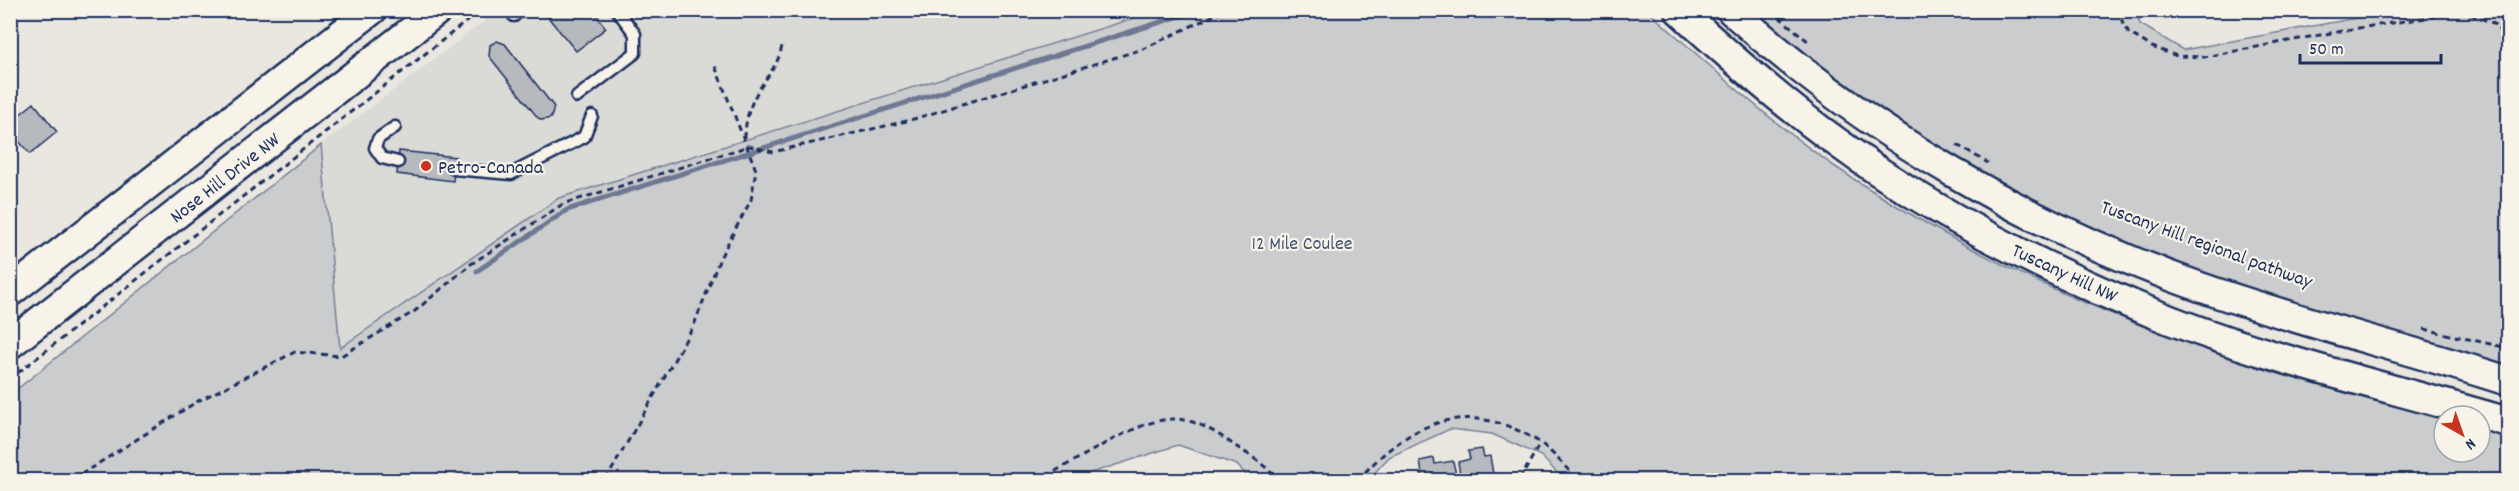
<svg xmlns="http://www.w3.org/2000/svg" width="2519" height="491" viewBox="0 0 2519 491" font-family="Dekko,sans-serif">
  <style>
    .built { fill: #dadad6 }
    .green { fill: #cbcccd; stroke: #737e96; stroke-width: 1.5 }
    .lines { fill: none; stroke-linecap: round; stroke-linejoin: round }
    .stream { stroke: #6d7892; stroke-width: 5 }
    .building { fill: #b6babf; stroke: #1b2f5e; stroke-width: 1.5 }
    .lane-casing { stroke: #1b2f5e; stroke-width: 15 }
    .secondary-casing { stroke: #1b2f5e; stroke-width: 33 }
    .path { stroke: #1b2f5e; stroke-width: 3; stroke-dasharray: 6 4.5; stroke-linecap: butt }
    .lane { stroke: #f7f3e8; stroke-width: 10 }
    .secondary { stroke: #f7f3e8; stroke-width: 28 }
    .poi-dot { fill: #c8321e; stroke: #f7f3e8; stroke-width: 2 }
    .labels { text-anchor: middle; stroke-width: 4.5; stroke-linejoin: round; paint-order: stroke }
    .poi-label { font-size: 20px; fill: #1b2f5e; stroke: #f7f3e8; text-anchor: start }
    .street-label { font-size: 20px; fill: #1b2f5e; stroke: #f7f3e8 }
    .park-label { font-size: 20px; fill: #47567a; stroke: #f7f3e8 }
  </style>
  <rect width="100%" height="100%" fill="#eae7e0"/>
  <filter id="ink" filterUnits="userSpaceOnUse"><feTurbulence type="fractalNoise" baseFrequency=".0167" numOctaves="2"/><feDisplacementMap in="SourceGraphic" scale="12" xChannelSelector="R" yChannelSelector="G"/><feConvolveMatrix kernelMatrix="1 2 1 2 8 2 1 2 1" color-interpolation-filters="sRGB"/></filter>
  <g filter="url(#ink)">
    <!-- built -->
    <path class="built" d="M498,11H1160L559,198L340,348L321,145Z"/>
    <!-- green -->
    <g class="green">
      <path d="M1160,10L1648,11C1713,68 1778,130 1852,178C1939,234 2034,285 2131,321C2233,359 2339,388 2444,419V452H2480V429L2508,439V480H1564L1541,456L1492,434L1450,429L1389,457L1368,480H1251L1237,465L1178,445L1069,480H11V394L321,145L340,348L559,198Z"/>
      <path d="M1753,11H2136L2140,24L2183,50L2395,11H2508V365C2430,339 2348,321 2269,296C2082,239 1899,141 1753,11Z"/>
    </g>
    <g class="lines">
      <!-- stream -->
      <path class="stream" d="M477,271L567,210L1199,10"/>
    </g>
    <!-- building -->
    <g class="building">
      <path d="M542,10H592L606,28L576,51Z"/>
      <path d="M497,41L505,44L554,107L551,118L542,120L538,118L489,56L490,45Z"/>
      <path d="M34,103L57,132L30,154L10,131V122Z"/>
      <path d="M399,151L456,157L453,181L397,174Z"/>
      <path d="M1482,449L1484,457L1490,456L1494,480H1461L1458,462L1470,459L1468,451Z"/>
      <path d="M1434,458L1435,464L1453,461L1457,480H1423L1420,461Z"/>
    </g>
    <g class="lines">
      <!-- lane casing -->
      <g class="lane-casing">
        <g id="lane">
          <path d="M514,16L520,10"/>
          <path d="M577,97L635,53V34L617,10"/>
          <path d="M395,127L378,139L375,148L382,158L398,162"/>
          <path d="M454,169L511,174L584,137L592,116"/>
        </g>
      </g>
      <!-- secondary casing -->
      <g class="secondary-casing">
        <g id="secondary">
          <path d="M1679,10C1730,57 1782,103 1838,143C1939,217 2054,274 2170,320C2278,362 2397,389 2508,422"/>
          <path d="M1731,10C1867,133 2028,226 2200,287C2302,323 2406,348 2508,381"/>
          <path d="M10,292L372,10"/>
          <path d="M10,344L438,10"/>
        </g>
      </g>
      <!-- path -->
      <g class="path">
        <path d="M1771,10L1809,42"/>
        <path d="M2116,10L2129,33L2152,47L2177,56L2204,57L2352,29L2465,12L2493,23L2508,40"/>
        <path d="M745,138C745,120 750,103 760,88C770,72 778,65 782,46"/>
        <path d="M1957,145L1988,163"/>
        <path d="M2424,329L2508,348"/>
        <path d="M10,379L481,10"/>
        <path d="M72,480L198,401L295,352L341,356L415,311L471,264L563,204L749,146L773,152L907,121L1143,49L1225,10"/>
        <path d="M606,480L694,325L720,258L751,200L756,170L715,66"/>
        <path d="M1036,480C1074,465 1135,419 1173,419C1195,419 1214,431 1231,443C1247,454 1266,464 1277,480"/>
        <path d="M1358,480C1409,422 1467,396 1539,442C1553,452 1566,468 1578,480"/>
        <path d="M1520,480L1540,443"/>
      </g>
      <!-- lane -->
      <use href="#lane" class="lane"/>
      <!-- secondary -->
      <use href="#secondary" class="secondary"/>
    </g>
  </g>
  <!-- markers -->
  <circle class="poi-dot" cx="426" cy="166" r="6"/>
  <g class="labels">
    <!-- poi labels -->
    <g class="poi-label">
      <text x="438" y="173">Petro-Canada</text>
    </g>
    <!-- street labels -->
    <g class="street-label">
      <text transform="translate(224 177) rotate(-38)" y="7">Nose Hill Drive NW</text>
      <text transform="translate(2207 243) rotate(20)" y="7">Tuscany Hill regional pathway</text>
      <text transform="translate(2065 272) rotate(25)" y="7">Tuscany Hill NW</text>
    </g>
    <!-- park labels -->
    <g class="park-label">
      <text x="1302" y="249">12 Mile Coulee</text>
    </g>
  </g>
  <!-- margin -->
  <rect width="2519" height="491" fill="none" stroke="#f7f3e8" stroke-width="36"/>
  <rect x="18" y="18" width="2483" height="455" fill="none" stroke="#1b2f5e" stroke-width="2" filter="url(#ink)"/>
  <!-- north arrow -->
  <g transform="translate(2462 434) rotate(140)"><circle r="28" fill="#f7f3e8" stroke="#9fa5b1" stroke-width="1.5"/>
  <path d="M0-4.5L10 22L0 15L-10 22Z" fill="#c8321e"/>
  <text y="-9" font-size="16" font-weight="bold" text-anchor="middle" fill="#1b2f5e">N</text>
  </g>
  <!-- scale -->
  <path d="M2300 54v9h141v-9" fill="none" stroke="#1b2f5e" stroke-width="3"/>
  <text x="2309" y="54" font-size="18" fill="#1b2f5e" stroke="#f7f3e8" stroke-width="4.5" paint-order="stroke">50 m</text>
</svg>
